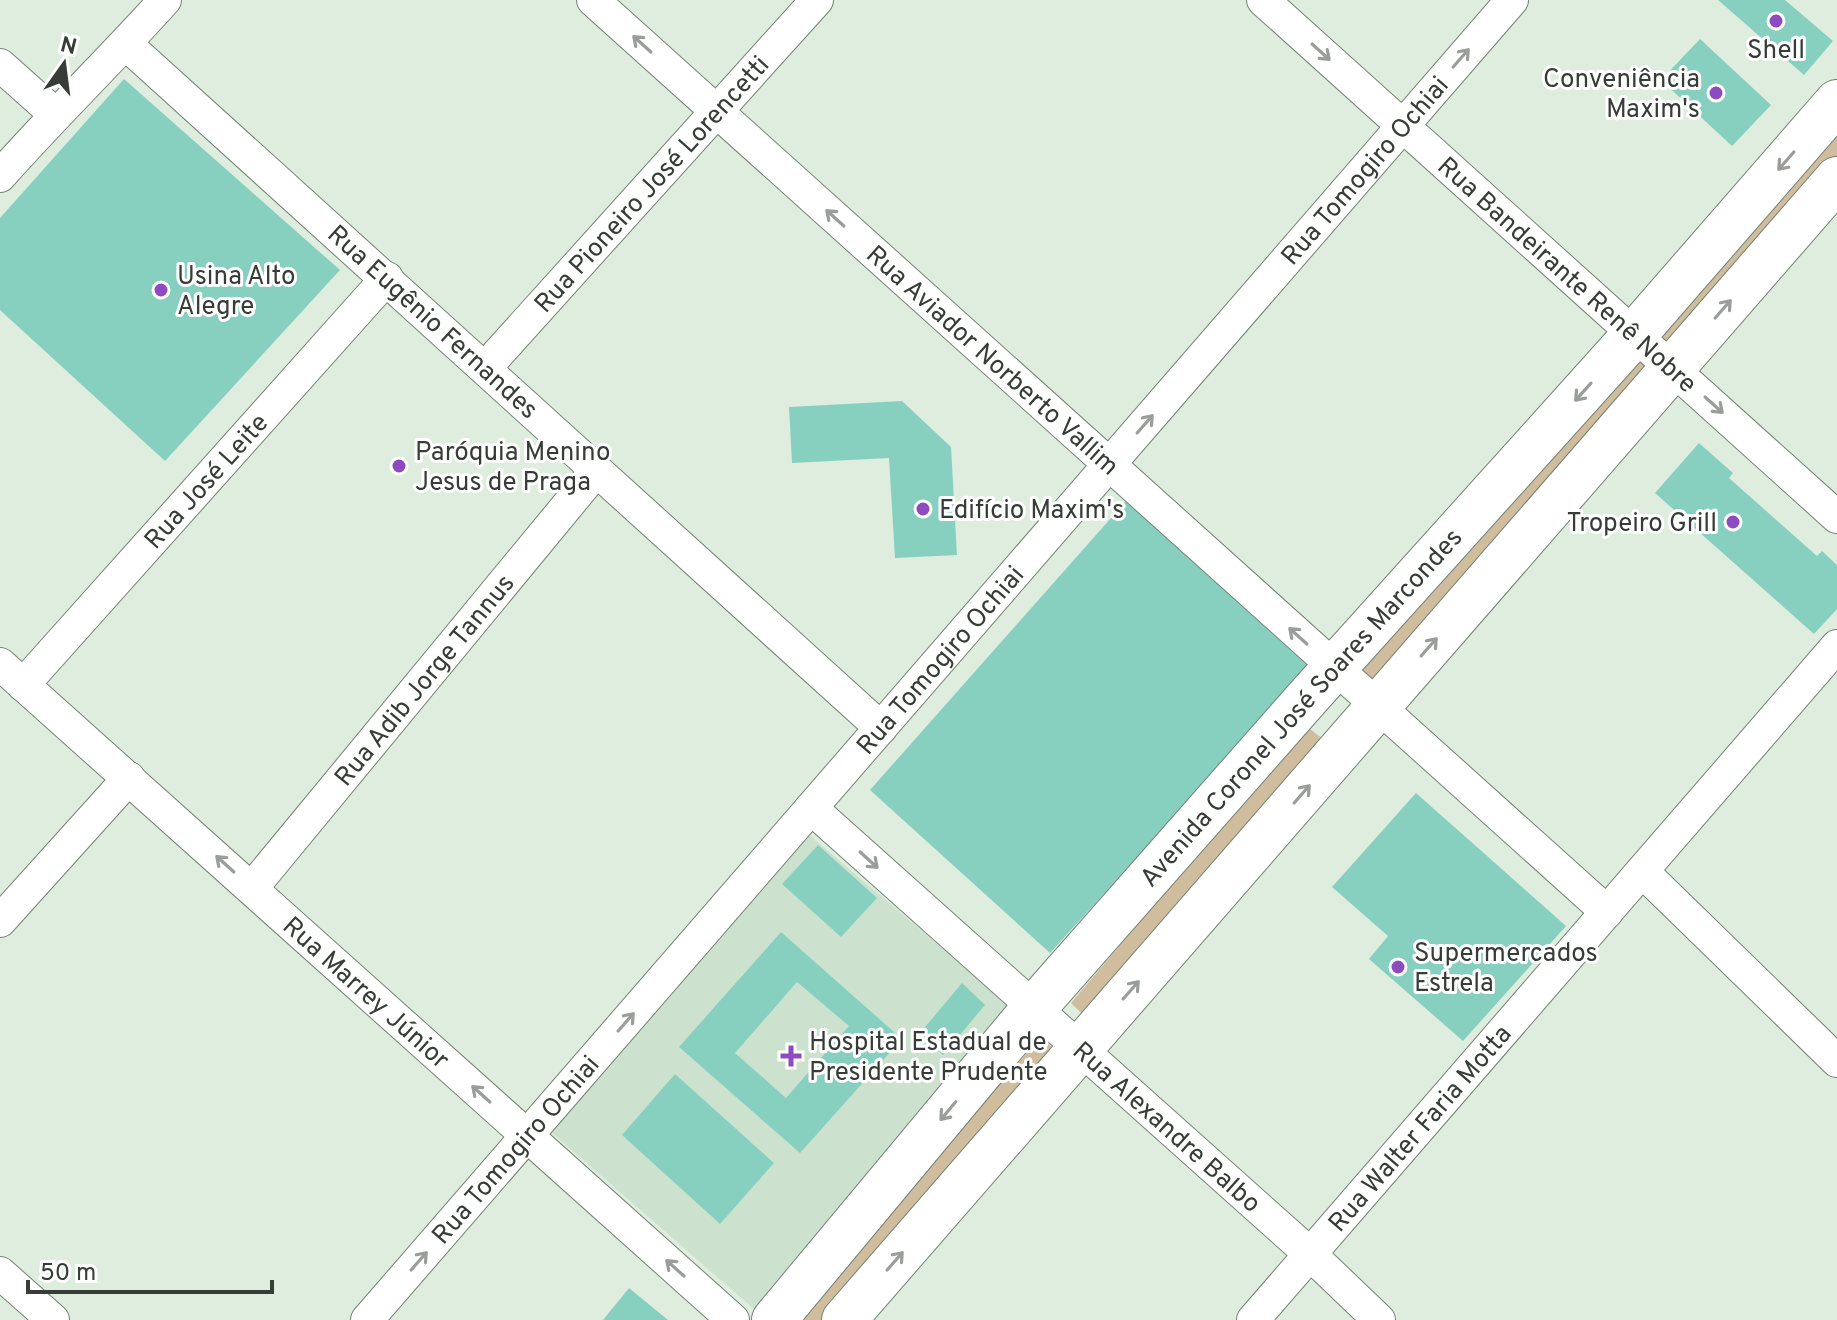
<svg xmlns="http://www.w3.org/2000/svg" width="1837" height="1320" viewBox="0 0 1837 1320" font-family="Overpass,sans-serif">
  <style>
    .built { fill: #cde2ce }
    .green { fill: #cfbd9e }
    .building { fill: #87d0c0; fill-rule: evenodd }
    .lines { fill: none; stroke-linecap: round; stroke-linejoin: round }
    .street-casing { stroke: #748275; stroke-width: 34 }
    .secondary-casing { stroke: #748275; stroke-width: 46 }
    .street { stroke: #fff; stroke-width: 32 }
    .secondary { stroke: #fff; stroke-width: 44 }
    .oneway { stroke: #9a9e9a }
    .poi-dot { fill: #8e4abf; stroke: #fff; stroke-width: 3 }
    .labels { text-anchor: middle; stroke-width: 6; stroke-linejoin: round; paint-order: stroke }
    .poi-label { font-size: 26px; fill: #363c36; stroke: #fff; text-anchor: start }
    .street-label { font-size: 26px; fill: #363c36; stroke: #fff }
  </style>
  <rect width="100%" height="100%" fill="#deedde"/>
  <!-- built -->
  <path class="built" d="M807,833L1017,1012L754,1309L551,1132Z"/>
  <!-- green -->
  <g class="green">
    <path d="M1837,125V156L1671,347L1656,333Z"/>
    <path d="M1636,355L1652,369L1377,686L1360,671Z"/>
    <path d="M1306,726L1324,740L1085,1017L1071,1003Z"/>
    <path d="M1041,1037L1057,1052L825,1320H794Z"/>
  </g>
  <!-- building -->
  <g class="building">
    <path d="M1718,0H1785L1833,41L1804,75Z"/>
    <path d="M1700,39L1771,105L1732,146L1661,80Z"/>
    <path d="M124,79L340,270L165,461L0,310V218Z"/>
    <path d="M902,401L951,447L957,555L895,558L889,458L792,463L789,407Z"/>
    <path d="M1699,443L1733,473L1729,478L1817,556L1822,551L1837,565V609L1814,634L1655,493Z"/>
    <path d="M1127,500L1312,665L1050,953L870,790Z"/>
    <path d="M1416,793L1566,926L1463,1041L1369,959L1388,936L1332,887Z"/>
    <path d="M818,845L877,898L841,937L782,884Z"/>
    <path d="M781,932L902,1039L800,1153L679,1047ZM797,982L849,1026L786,1098L735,1053Z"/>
    <path d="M962,983L985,1005L943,1055L920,1033Z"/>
    <path d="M675,1074L774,1163L720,1224L622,1135Z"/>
    <path d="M629,1288L668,1320H603Z"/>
  </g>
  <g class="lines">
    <!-- street casing -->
    <g class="street-casing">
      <g id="street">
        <path id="s1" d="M593,0L1607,912"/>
        <path id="s2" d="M1263,0L1837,517"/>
        <path id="s3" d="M126,44C379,270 629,500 881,728"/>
        <path d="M0,65L55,114"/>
        <path d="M0,176C53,116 111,60 165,0"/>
        <path id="s4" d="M485,368L817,0"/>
        <path id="s5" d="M0,664L733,1320"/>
        <path id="s6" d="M23,685L387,278"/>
        <path id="s7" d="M811,808L1310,1254L1379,1320"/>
        <path d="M1642,871L1837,1061"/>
        <path id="s8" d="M252,888L596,471"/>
        <path d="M0,921L129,778"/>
        <path d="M0,1273L53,1320"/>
        <path id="s9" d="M367,1320L1512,0"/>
        <path id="s10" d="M1253,1320L1837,646"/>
      </g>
    </g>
    <!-- secondary casing -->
    <g class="secondary-casing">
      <g id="secondary">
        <path id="s11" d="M774,1320L1034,1008L1309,696L1635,334L1837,102"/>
        <path d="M844,1320L1837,179"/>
      </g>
    </g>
    <!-- street -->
    <use href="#street" class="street"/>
    <!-- secondary -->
    <use href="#secondary" class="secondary"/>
  </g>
  <!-- one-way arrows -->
  <defs><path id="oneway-shaft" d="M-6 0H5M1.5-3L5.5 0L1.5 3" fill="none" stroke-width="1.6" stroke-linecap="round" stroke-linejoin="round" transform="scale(2)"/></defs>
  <g class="oneway">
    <use href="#oneway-shaft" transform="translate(642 44) rotate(-138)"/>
    <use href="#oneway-shaft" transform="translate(1321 52) rotate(42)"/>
    <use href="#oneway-shaft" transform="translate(1461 58) rotate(-49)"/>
    <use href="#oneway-shaft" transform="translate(1786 161) rotate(131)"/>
    <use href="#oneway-shaft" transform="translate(835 218) rotate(-138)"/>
    <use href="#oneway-shaft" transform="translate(1723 309) rotate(-49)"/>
    <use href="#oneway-shaft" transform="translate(1583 392) rotate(132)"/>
    <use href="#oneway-shaft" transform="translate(1714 405) rotate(42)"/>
    <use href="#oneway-shaft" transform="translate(1145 424) rotate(-49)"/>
    <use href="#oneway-shaft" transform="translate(1298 636) rotate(-138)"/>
    <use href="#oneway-shaft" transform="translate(1429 647) rotate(-49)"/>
    <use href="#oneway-shaft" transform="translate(1302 794) rotate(-49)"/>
    <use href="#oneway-shaft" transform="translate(869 860) rotate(42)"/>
    <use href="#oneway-shaft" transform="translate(225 864) rotate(-138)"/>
    <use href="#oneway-shaft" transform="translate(1131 990) rotate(-49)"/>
    <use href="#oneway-shaft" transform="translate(626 1022) rotate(-49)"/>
    <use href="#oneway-shaft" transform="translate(481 1094) rotate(-138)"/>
    <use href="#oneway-shaft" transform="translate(948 1111) rotate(130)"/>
    <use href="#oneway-shaft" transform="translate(419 1261) rotate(-49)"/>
    <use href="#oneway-shaft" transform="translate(895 1261) rotate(-49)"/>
    <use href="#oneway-shaft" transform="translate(675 1268) rotate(-138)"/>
  </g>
  <!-- markers -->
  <g class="poi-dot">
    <circle cx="1776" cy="21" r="8"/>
    <circle cx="1716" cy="93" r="8"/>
    <circle cx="161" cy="290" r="8"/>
    <circle cx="399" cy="466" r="8"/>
    <circle cx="923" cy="509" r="8"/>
    <circle cx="1733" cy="522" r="8"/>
    <circle cx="1398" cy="967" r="8"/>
    <path d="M787 1044h8v8h8v8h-8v8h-8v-8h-8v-8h8z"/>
  </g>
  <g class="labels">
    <!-- poi labels -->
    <g class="poi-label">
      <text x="1776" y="58" text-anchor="middle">Shell</text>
      <text x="1700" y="87" text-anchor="end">Conveniência<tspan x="1700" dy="30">Maxim's</tspan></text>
      <text x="177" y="284">Usina Alto<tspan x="177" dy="30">Alegre</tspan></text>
      <text x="415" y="460">Paróquia Menino<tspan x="415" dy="30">Jesus de Praga</tspan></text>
      <text x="939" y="518">Edifício Maxim's</text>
      <text x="1717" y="531" text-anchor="end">Tropeiro Grill</text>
      <text x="1414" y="961">Supermercados<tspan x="1414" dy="30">Estrela</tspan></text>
      <text x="809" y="1050">Hospital Estadual de<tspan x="809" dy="30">Presidente Prudente</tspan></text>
    </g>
    <!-- street labels -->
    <g class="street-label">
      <text dy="9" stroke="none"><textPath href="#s9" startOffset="1522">Rua Tomogiro Ochiai</textPath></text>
      <text dy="9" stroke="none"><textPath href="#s4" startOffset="248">Rua Pioneiro José Lorencetti</textPath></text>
      <text dy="9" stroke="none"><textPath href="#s2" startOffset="410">Rua Bandeirante Renê Nobre</textPath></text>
      <text dy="9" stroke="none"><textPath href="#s3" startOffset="414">Rua Eugênio Fernandes</textPath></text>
      <text dy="9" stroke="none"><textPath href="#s1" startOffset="538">Rua Aviador Norberto Vallim</textPath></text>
      <text dy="9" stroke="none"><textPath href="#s6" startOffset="274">Rua José Leite</textPath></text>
      <text dy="9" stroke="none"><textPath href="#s9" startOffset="874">Rua Tomogiro Ochiai</textPath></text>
      <text dy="9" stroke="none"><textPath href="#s8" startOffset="270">Rua Adib Jorge Tannus</textPath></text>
      <text dy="9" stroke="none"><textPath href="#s11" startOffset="808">Avenida Coronel José Soares Marcondes</textPath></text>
      <text dy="9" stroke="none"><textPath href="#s5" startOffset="492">Rua Marrey Júnior</textPath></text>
      <text dy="9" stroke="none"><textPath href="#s7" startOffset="478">Rua Alexandre Balbo</textPath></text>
      <text dy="9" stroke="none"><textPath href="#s10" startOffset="254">Rua Walter Faria Motta</textPath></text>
      <text dy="9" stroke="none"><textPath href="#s9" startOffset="226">Rua Tomogiro Ochiai</textPath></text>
    </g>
  </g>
  <!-- north arrow -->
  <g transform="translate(64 64) rotate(14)" stroke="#ffffff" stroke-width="6" paint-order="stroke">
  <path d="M0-6L14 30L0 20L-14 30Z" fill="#363c36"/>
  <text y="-12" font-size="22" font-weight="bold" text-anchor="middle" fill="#363c36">N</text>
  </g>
  <!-- scale -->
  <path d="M28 1280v12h244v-12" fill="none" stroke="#363c36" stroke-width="4"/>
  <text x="40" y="1280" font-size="24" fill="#363c36" stroke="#ffffff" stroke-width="6" paint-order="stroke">50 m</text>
</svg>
